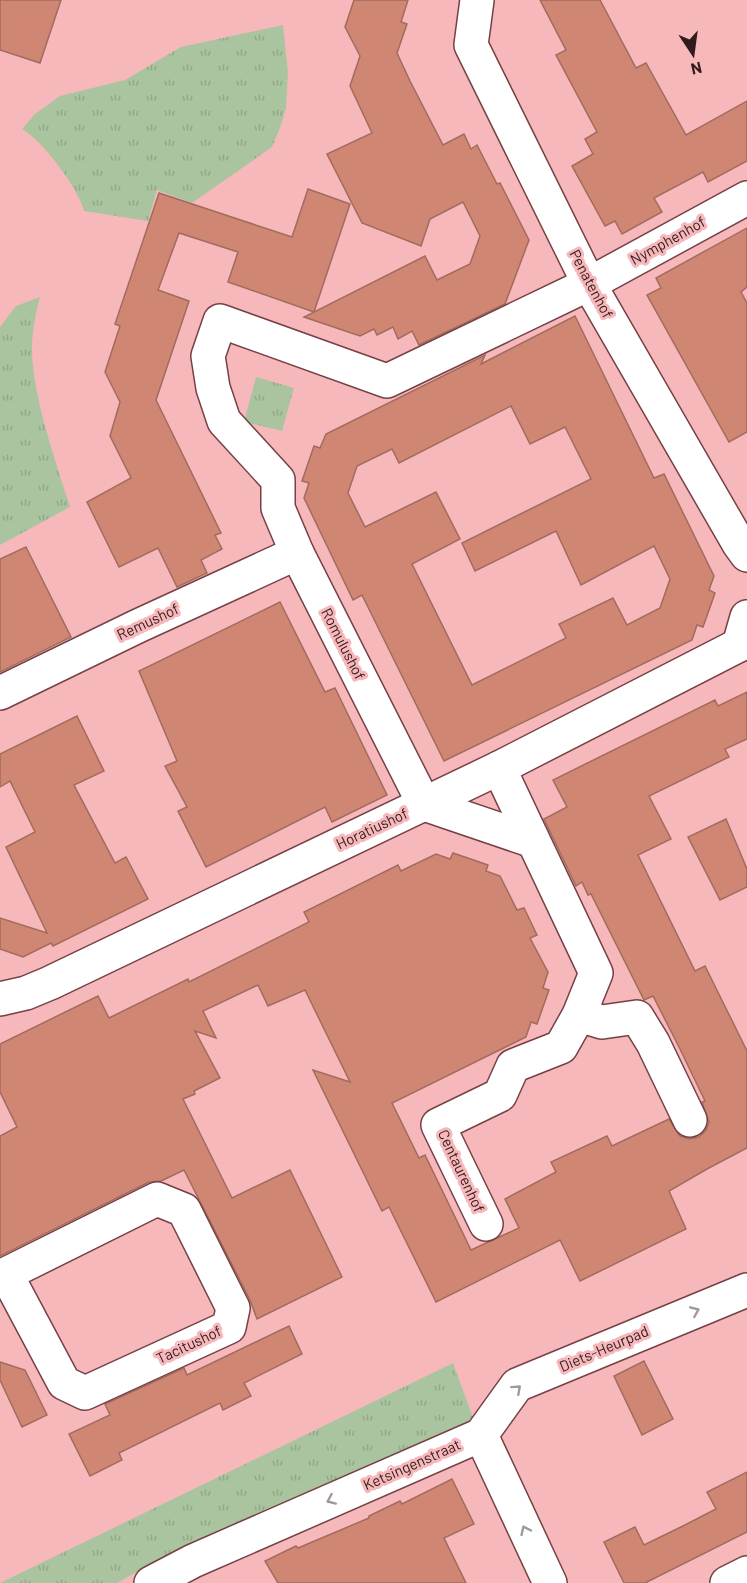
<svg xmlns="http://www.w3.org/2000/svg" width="747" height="1583" viewBox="0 0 747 1583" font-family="Barlow,sans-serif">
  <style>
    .grass { fill: url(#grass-tufts) }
    .building { fill: #cf8774; stroke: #a26b5d; stroke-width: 1.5; fill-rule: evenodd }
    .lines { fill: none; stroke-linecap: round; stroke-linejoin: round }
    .minor-casing { stroke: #764145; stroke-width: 36 }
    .minor { stroke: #fff; stroke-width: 33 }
    .oneway { stroke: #a39899 }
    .labels { text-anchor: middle; stroke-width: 6; stroke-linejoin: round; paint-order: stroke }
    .street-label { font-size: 15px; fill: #321b1c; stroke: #f7b8bb }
  </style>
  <defs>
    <pattern id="grass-tufts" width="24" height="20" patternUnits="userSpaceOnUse" patternTransform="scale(1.5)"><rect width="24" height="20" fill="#aac49f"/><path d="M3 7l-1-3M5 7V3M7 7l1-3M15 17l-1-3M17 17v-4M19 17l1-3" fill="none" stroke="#93a888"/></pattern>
  </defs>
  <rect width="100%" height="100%" fill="#f7b8bb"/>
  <!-- grass -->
  <g class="grass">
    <path d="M283,25L288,72L286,108L280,128L272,147L192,203L157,190L148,221L84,211C79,189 42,140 22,129L35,114L60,96L125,80L181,47Z"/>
    <path d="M40,297C35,315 32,333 32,351C33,398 56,462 70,507L0,545V327L16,306Z"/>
    <path d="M256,377L294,388L282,431L244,422Z"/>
    <path d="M453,1363L475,1423L163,1557L117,1583H0Z"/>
  </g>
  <!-- building -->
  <g class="building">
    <path d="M0,0H61L40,63L0,50Z"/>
    <path d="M354,0H408L401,22L407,24L397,53L410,81L443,145L464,134L471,149L477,145L497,184L500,183L529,240L505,304L419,345L412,331L398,339L393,327L377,335L374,329L360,336L304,317L425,256L437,280L470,264L480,236L463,202L430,219L421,246L362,223L327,154L372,133L350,86L360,56L345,27Z"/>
    <path d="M540,0H600L636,68L646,63L686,135L747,101V161L708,182L703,172L654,198L662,212L622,234L615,221L605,226L572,166L593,154L585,139L597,132L556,55L566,50Z"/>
    <path d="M308,189L350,204L314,312L228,282L238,252L179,233L158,290L189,301L156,400L221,533L215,535L222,549L201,560L207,573L177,587L158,548L119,567L87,502L131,478L110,436L120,402L105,372L120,326L115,324L159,193L292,237Z"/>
    <path d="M747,228V287L741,292L747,303V432L729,442L647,295L661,288L656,278Z"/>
    <path d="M575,316L654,478L664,474L714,576L709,590L715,593L703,627L697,625L692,640L444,761L362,595L353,600L304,498L309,483L302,481L314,446L320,448L326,434L485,355L481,364ZM511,406L530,444L565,427L591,479L462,543L475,571L556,531L581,585L654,546L670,579L660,608L627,625L613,598L559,624L566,638L472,685L412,564L460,539L436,492L365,527L348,493L357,466L392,449L399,463Z"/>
    <path d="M26,547L71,637L0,672V559Z"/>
    <path d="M280,602L325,692L335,688L387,795L332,822L325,807L206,867L178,811L187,807L165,766L177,761L139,671Z"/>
    <path d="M747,692V739L725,749L729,757L649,796L671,839L638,855L695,971L705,966L747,1051V1148L707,1169L669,1191L686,1229L580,1281L560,1240L436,1302L389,1207L382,1211L313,1070L350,1082L305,990L268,1006L258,985L203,1011L216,1038L195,1031L220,1078L194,1091L195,1094L183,1099L232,1198L290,1170L342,1277L257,1319L250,1300L184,1170L161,1181L149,1182L0,1256V1136L17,1127L0,1092V1044L98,996L109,1018L188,979L189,982L309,922L304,912L398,865L401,871L436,854L450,859L453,853L488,865L486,871L500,876L517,910L524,908L537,935L530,938L548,972L543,988L549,990L537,1024L531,1022L526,1037L392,1103L419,1158L425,1155L471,1250L519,1228L505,1199L556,1172L551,1162L607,1136L612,1146L669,1119L680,1136L689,1139L699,1137L706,1130L709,1122L702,1102L705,1101L679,1047L653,996L644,1000L591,894L588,895L582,882L576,886L544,819L567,807L553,780L715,700L718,706Z"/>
    <path d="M77,716L104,771L74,785L115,863L126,857L148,899L53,946L51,943L23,957L0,949V918L47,933L6,847L35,832L10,781L0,787V754Z"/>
    <path d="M726,819L747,869V887L720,900L688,837Z"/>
    <path d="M289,1326L302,1354L244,1383L251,1396L223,1410L220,1403L119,1453L122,1460L90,1476L69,1434L110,1415L105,1404L184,1368L187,1375Z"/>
    <path d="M644,1361L673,1419L642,1435L614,1376Z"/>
    <path d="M0,1362L25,1370L47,1415L22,1427L0,1380Z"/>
    <path d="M747,1472V1532L645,1583H624L604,1542L635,1527L644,1545L683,1526L716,1509L707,1492Z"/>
    <path d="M452,1479L474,1524L444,1538L466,1583H278L265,1561L296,1546L298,1548L369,1518V1516L400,1501L402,1504Z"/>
  </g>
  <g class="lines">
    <!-- minor casing -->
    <g class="minor-casing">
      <g id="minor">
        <path d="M477,0L471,45L589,284L739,544L747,555"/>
        <path d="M739,645L747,617"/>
        <path d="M0,693L138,626L297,553"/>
        <path d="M424,804L297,553L278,508V480L224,421L213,388L208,356L220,321L387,381L589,284L747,198"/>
        <path d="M424,804L533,841"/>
        <path d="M0,999L26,993L50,983L499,768L739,645"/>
        <path d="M579,1015L602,1022L637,1017L653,1043L690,1120"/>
        <path d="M157,1199L184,1210L233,1308L229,1327L85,1393L64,1383L6,1274Z"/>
        <path d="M486,1224L438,1125L500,1095L513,1066L561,1047L579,1015L596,973L499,768"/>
        <path d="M481,1435L550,1583"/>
        <path d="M151,1583L193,1561L481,1435L517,1385L747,1290"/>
        <path d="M727,1583L747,1573"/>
      </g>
    </g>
    <!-- minor -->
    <use href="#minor" class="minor"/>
  </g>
  <!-- one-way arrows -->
  <defs><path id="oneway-chevron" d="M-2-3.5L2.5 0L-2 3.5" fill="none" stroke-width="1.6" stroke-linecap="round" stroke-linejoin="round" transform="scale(1.5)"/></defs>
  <g class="oneway">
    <use href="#oneway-chevron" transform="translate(695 1311) rotate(-23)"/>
    <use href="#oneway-chevron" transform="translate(517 1389) rotate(-42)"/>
    <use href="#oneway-chevron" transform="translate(331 1500) rotate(156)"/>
    <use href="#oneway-chevron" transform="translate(525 1530) rotate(-115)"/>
  </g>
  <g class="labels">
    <!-- street labels -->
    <g class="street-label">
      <text transform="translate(668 241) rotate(-29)" y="5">Nymphenhof</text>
      <text transform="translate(591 284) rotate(62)" y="5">Penatenhof</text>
      <text transform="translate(148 622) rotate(-25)" y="5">Remushof</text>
      <text transform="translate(343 644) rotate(63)" y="5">Romulushof</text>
      <text transform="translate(372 829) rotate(-25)" y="5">Horatiushof</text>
      <text transform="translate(461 1171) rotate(65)" y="5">Centaurenhof</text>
      <text transform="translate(189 1345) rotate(-25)" y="5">Tacitushof</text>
      <text transform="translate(604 1349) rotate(-23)" y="5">Diets-Heurpad</text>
      <text transform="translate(412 1465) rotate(-24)" y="5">Ketsingenstraat</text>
    </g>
  </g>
  <!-- north arrow -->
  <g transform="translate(693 54) rotate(167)" stroke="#f7b8bb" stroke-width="4.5" paint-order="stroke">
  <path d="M0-4.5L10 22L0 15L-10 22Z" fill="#321b1c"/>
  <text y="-9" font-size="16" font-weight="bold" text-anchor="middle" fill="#321b1c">N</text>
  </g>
</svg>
